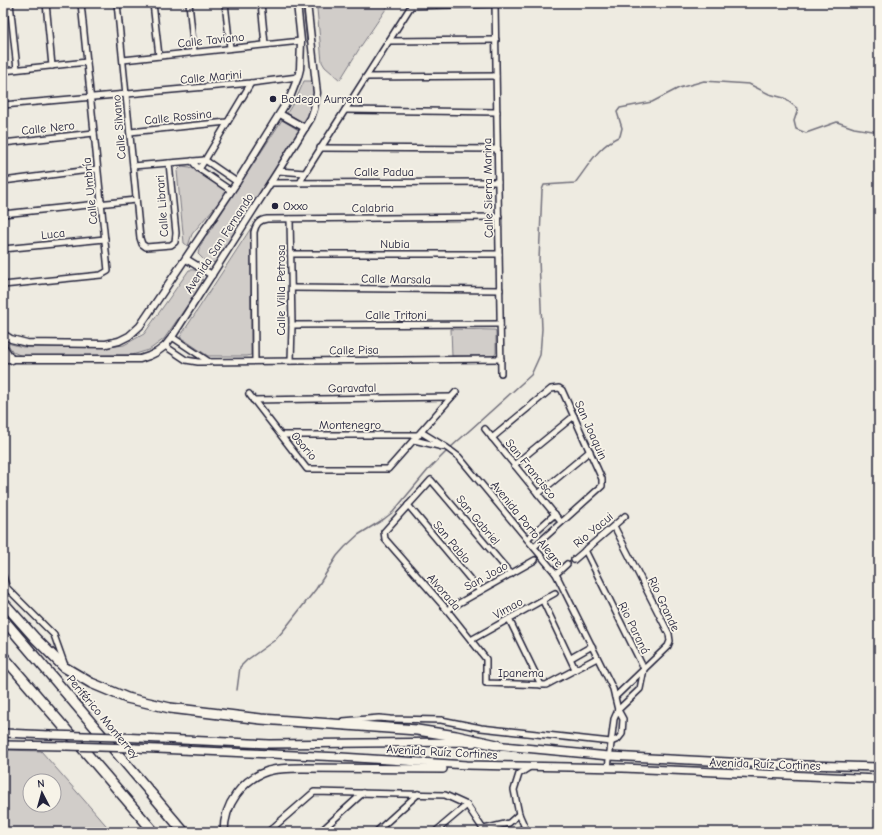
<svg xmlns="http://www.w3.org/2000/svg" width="882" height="835" viewBox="0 0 882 835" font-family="'Comic Neue',sans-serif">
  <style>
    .green { fill: #d1cdc9; stroke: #7a7882; fill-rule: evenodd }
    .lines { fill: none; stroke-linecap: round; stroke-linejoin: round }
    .stream { stroke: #716f7b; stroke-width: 1.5 }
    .minor-casing { stroke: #22223b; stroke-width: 8 }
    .tertiary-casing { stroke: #22223b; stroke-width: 9 }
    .secondary-casing { stroke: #22223b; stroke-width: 10 }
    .motorway-casing { stroke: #22223b; stroke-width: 12 }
    .minor { stroke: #f7f3e8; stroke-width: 5 }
    .tertiary { stroke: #f7f3e8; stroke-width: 6 }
    .secondary { stroke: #f7f3e8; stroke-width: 7 }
    .motorway { stroke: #f7f3e8; stroke-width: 9 }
    .secondary-bridge-casing { stroke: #22223b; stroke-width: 10; stroke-linecap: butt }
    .secondary-bridge { stroke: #f7f3e8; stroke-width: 7 }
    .poi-dot { fill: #22223b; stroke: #f7f3e8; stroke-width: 1.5 }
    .labels { text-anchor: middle; stroke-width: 3.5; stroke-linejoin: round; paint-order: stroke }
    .street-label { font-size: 12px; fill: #22223b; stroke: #f7f3e8 }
    .poi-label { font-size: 12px; fill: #22223b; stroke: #f7f3e8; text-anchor: start }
  </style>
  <rect width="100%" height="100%" fill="#eeebe1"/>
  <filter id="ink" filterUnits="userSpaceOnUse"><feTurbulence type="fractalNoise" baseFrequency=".025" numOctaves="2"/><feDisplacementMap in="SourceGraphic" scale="8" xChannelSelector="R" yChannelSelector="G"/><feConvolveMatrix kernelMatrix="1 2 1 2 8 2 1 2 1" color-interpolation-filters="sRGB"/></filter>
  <g filter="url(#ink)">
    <!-- green -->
    <g class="green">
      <path d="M319,3H390L361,46L340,80L325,67L322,62L317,9Z"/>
      <path d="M304,81H315V104L305,124L287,113L297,97Z"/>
      <path d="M282,120L300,131L217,262L207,263L198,254L200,246Z"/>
      <path d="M182,166L190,167L228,191L192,234L188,246L184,243L177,171Z"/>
      <path d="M251,228V355L247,356H208L180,337Z"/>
      <path d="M189,270C200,269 204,273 202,284L164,339L149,350L132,355L22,356L13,352L7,343L23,347H109L124,345L144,334Z"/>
      <path d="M451,329L495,330L496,332V353L494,356H452Z"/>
      <path d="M3,750L41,751L112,832H3ZM30,781H54V805H30Z"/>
    </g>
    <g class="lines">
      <!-- stream -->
      <g class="stream">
        <path d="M303,3L307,42"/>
        <path d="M450,448L531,375L540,355L542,329L539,260L542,190L544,185L575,183C590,164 597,147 620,136L622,128L617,112L620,108L652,102L679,88L704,81L749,84L769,94L784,98L798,109L794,121L796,129L806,133L837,122L854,128L879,132"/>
        <path d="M237,690L240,667L247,660L275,640L283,631L316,589L337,556L345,547L358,535L384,519L393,512L428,470L447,451"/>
      </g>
      <!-- minor casing -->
      <g class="minor-casing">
        <g id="minor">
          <path d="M10,3L17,69"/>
          <path d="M46,3L52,66"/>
          <path d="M117,3L140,238L142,244L146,247L171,245L175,242L176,233L169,163"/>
          <path d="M153,3L159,56"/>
          <path d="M189,3L194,52"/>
          <path d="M225,3L230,48"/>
          <path d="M261,3L265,44"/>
          <path d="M495,3L501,373"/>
          <path d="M411,6L495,4"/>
          <path d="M389,41L496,40"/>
          <path d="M123,60L301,41"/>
          <path d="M3,71L87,62"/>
          <path d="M366,77L496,76"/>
          <path d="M3,105L251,83L298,77"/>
          <path d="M345,110L497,112"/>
          <path d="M130,132L227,122"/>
          <path d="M3,143L94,133"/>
          <path d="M320,148L498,149"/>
          <path d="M192,161L199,169L230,190"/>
          <path d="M133,166L205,160L237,182"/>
          <path d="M199,169L205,160L251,83"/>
          <path d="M278,171L305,173"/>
          <path d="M3,181L97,169"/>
          <path d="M270,183L498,182"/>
          <path d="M300,183L305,173L413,3"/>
          <path d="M3,214L136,200"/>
          <path d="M290,219L292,325L291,361"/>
          <path d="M3,249L105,239"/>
          <path d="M291,254H499"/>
          <path d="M3,285L101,275L108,271L81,3"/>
          <path d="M292,288L500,290"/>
          <path d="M292,325L500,324"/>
          <path d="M172,337L208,361"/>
          <path d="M165,346L186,360L198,362L501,359"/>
          <path d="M255,361L254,232C256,224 259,220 267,219L499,217"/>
          <path d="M249,394L307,469H388L456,392"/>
          <path d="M253,400L451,397"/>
          <path d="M485,429L561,522"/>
          <path d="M282,435H419"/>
          <path d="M492,438L551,389L559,388L562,390L602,479V486L534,547"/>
          <path d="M414,440L443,447"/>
          <path d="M514,465L574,416"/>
          <path d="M538,494L590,451"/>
          <path d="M408,505L480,591"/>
          <path d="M614,526L669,634L670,641L668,646L615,697"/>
          <path d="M527,539L555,514"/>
          <path d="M585,550L644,669L640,689L618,710L614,719L608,768"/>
          <path d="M574,560L625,516"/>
          <path d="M511,574L431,480L384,532L385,539L447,610L486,659V683L546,685L597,658"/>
          <path d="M556,574L567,564"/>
          <path d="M3,576L6,586"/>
          <path d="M3,584L54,635L64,663"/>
          <path d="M543,601L575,669"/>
          <path d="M447,610L535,560"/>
          <path d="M509,619L541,685"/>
          <path d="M471,640L555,593"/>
          <path d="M571,658L592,646"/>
          <path d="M343,721L379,718L390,719L441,720L481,728L611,742L618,739L622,734L623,719L618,710L613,689L556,574L459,457L447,448L421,432"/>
          <path d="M484,829L509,823L519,814"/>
          <path d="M268,832L314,792L445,795L467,805L485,832"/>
          <path d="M320,832L363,793"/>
          <path d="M376,832L418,794"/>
          <path d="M435,832L467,805"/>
          <path d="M514,832L525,828"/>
          <path d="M527,832L519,814L514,790L519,774L530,767"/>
        </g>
      </g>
      <!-- tertiary casing -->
      <g class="tertiary-casing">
        <g id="tertiary">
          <path d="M280,114L305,128"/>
          <path d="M186,259L212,275"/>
          <path d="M3,334L11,339L27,343L106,344L119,341L129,336L140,326L237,182L291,95L298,77L300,69L301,41L297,3"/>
          <path d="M3,346L12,360"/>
          <path d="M3,359H140L149,356L157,352L165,346L172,337L278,171L311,118L314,109L317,93L307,3"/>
        </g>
      </g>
      <!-- secondary casing -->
      <g class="secondary-casing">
        <g id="secondary">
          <path d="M3,733L50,735"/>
          <path d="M119,737L269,744L461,742L473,743"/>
          <path d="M3,745L66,746"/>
          <path d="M493,745L609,756L769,764L879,767"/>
          <path d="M134,748L341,757L467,765L623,768L879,779"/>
          <path d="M224,832C224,805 242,779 268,771C279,768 291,768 302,768L443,769"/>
        </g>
      </g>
      <!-- motorway casing -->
      <g class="motorway-casing">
        <g id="motorway">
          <path d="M3,602L35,638L64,667L91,683L127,698L170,708L261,719L417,730L456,736L497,745"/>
          <path d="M3,619L184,832"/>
          <path d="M3,656L154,832"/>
        </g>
      </g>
      <!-- minor -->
      <use href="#minor" class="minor"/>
      <!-- tertiary -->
      <use href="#tertiary" class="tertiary"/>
      <!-- secondary -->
      <use href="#secondary" class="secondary"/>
      <!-- motorway -->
      <use href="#motorway" class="motorway"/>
      <!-- secondary-bridge casing -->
      <g class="secondary-bridge-casing">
        <g id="secondary-bridge">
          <path d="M50,735L119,737"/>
          <path d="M66,746L134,748"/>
        </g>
      </g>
      <!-- secondary-bridge -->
      <use href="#secondary-bridge" class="secondary-bridge"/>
    </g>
  </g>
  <!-- markers -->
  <g class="poi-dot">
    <circle cx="273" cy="99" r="4"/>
    <circle cx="275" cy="206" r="4"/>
  </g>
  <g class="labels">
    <!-- street labels -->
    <g class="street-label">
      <text transform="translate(211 40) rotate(-6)" y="4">Calle Taviano</text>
      <text transform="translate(211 77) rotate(-5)" y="4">Calle Marini</text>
      <text transform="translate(178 117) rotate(-6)" y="4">Calle Rossina</text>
      <text transform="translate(119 127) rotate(-95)" y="4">Calle Silvano</text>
      <text transform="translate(48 128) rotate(-6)" y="4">Calle Nero</text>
      <text x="384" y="176">Calle Padua</text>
      <text transform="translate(488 188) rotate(-91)" y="4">Calle Sierra Marina</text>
      <text transform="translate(90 191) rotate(-96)" y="4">Calle Umbría</text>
      <text transform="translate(162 206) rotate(-94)" y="4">Calle Librari</text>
      <text transform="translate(373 208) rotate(-1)" y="4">Calabria</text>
      <text transform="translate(53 234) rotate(-6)" y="4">Luca</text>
      <text transform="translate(219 243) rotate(-57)" y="4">Avenida San Fernando</text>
      <text x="395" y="248">Nubia</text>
      <text transform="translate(396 279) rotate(1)" y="4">Calle Marsala</text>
      <text transform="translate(281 290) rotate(-90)" y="4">Calle Villa Petrosa</text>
      <text x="396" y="319">Calle Tritoni</text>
      <text transform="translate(354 350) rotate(-1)" y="4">Calle Pisa</text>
      <text transform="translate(352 388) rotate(-1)" y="4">Garavatal</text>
      <text x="350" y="429">Montenegro</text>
      <text transform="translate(591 430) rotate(66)" y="4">San Joaquin</text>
      <text transform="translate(304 446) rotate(50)" y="4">Osorio</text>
      <text transform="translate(531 469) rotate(51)" y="4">San Francisco</text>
      <text transform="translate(478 520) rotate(50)" y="4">San Gabriel</text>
      <text transform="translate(527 524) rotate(51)" y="4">Avenida Porto Alegre</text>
      <text transform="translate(593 530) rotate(-40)" y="4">Rio Yacui</text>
      <text transform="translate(452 542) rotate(50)" y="4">San Pablo</text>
      <text transform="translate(486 576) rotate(-29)" y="4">San Joao</text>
      <text transform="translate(444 592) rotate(49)" y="4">Alvorada</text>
      <text transform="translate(664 604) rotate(65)" y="4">Rio Grande</text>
      <text transform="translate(508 608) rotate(-29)" y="4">Vimao</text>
      <text transform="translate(634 628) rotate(64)" y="4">Rio Paraná</text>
      <text x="521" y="677">Ipanema</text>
      <text transform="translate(103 717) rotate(50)" y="4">Periférico Monterrey</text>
      <text transform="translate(442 752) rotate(3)" y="4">Avenida Ruíz Cortines</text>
      <text transform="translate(765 764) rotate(2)" y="4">Avenida Ruíz Cortines</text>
    </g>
    <!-- poi labels -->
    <g class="poi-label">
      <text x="281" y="103">Bodega Aurrera</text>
      <text x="283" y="210">Oxxo</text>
    </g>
  </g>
  <!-- margin -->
  <rect width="882" height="835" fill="none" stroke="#f7f3e8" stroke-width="16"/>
  <rect x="8" y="8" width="866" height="819" fill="none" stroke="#22223b" stroke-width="1.5" filter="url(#ink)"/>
  <!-- north arrow -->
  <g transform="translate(42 793) rotate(354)"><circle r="19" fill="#f7f3e8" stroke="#a29fa3"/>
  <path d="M0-3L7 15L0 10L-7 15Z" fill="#22223b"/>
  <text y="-6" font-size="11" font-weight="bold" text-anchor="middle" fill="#22223b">N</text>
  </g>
</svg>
